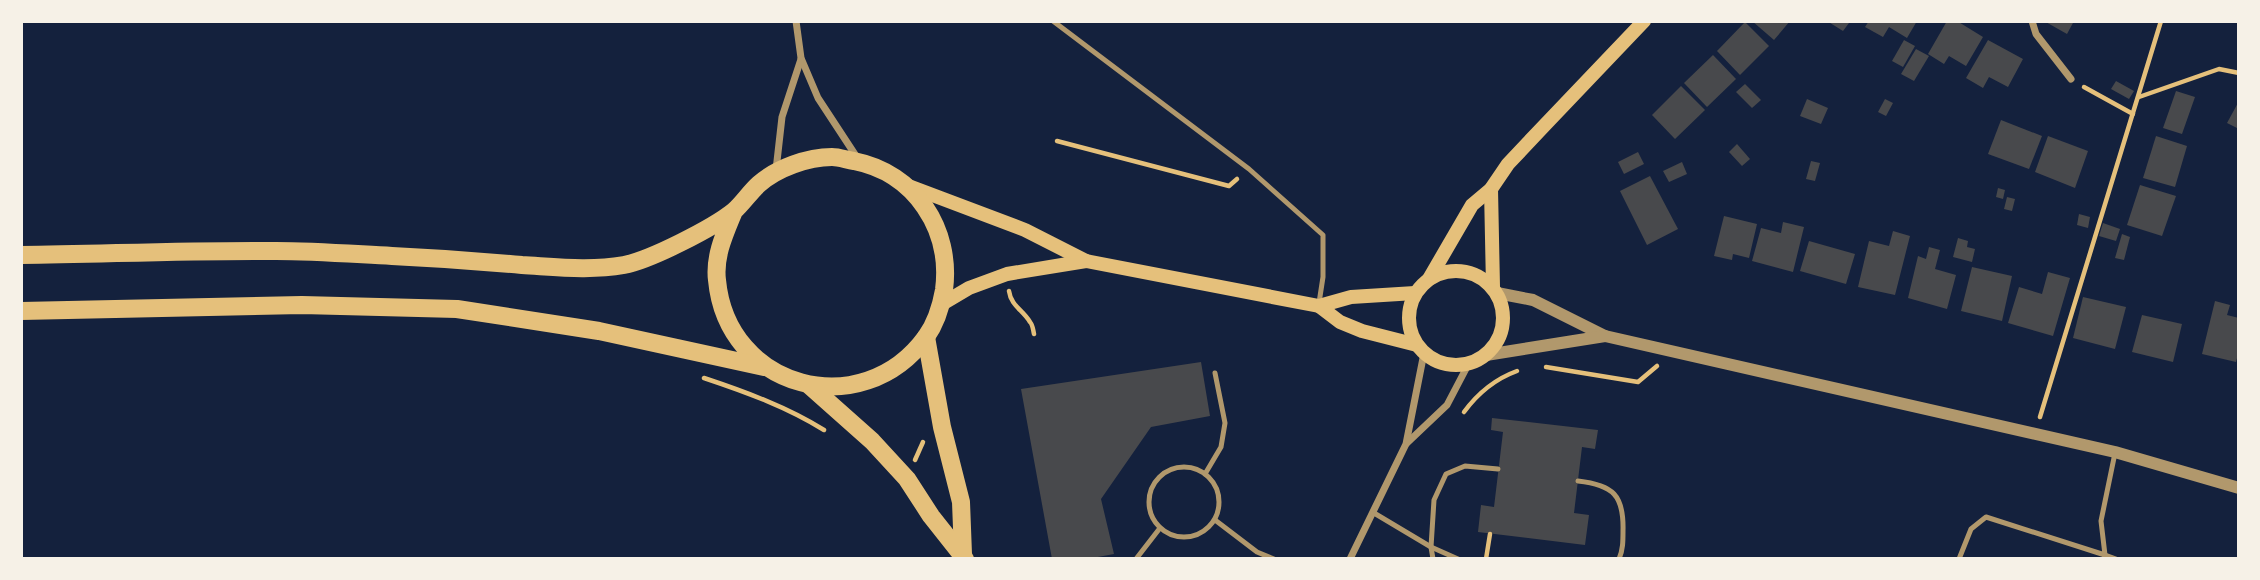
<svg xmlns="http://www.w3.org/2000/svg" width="2260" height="580" viewBox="0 0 2260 580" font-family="'Asap Condensed',sans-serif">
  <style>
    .building { fill: #48494c }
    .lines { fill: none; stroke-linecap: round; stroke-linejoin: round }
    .path { stroke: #e5c07b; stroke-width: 4.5 }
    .service { stroke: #b1986c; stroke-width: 5 }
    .minor { stroke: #b1986c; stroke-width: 7 }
    .tertiary { stroke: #b1986c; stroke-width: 12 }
    .secondary { stroke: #e5c07b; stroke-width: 14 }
    .primary { stroke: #e5c07b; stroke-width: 18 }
  </style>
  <rect width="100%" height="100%" fill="#14213d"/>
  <!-- building -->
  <g class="building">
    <path d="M1752,21H1790L1774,40Z"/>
    <path d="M1827,21H1846L1849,23L1843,31Z"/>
    <path d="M1869,21H1917L1907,38L1889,27L1883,37L1865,27Z"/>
    <path d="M1947,21H1957L1983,37L1966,66L1949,56L1944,64L1928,54Z"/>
    <path d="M2044,21H2074L2067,34Z"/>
    <path d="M1745,22L1769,46L1740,75L1717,51Z"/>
    <path d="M1904,40L1915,46L1903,67L1892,61Z"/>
    <path d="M1988,40L2023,59L2008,87L1989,77L1983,88L1966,78Z"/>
    <path d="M1916,49L1929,56L1914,81L1901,74Z"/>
    <path d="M1713,55L1736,79L1707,107L1684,83Z"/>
    <path d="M2116,81L2134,91L2129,99L2111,89Z"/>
    <path d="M1745,84L1761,100L1752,108L1736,92Z"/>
    <path d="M1681,86L1705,110L1675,139L1652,115Z"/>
    <path d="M2176,91L2195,97L2182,134L2163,128Z"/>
    <path d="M1807,99L1828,108L1821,124L1800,116Z"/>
    <path d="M1885,99L1893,103L1886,116L1878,112Z"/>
    <path d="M2239,101V129L2227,123Z"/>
    <path d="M2001,120L2042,136L2029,169L1988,154Z"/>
    <path d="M2048,136L2088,151L2075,188L2035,172Z"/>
    <path d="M2156,136L2187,146L2175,187L2143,178Z"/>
    <path d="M1737,144L1750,159L1742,166L1729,152Z"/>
    <path d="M1638,152L1644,164L1624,174L1618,162Z"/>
    <path d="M1811,161L1820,163L1815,181L1806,179Z"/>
    <path d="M1682,162L1687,174L1669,182L1663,171Z"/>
    <path d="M1650,176L1678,229L1647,245L1620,191Z"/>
    <path d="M2140,185L2176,196L2162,236L2127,225Z"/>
    <path d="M1998,188L2005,190L2003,199L1996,197Z"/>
    <path d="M2007,197L2015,199L2012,211L2004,209Z"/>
    <path d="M2079,214L2090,217L2088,228L2077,225Z"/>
    <path d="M1724,216L1757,224L1749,258L1733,254L1732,260L1714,256Z"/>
    <path d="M1783,222L1804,227L1793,272L1752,261L1761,228L1781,233Z"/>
    <path d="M2103,223L2120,229L2116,241L2099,236Z"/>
    <path d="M1893,231L1910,236L1895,295L1858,287L1869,241L1889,246Z"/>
    <path d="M2122,234L2130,237L2124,260L2115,258Z"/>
    <path d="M1958,238L1968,241L1967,247L1975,249L1972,262L1953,257Z"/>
    <path d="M1809,241L1855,254L1846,284L1800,271Z"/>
    <path d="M1929,247L1940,250L1935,269L1956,275L1947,309L1908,298L1918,256L1926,259Z"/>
    <path d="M1972,267L2012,276L2002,321L1961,311Z"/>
    <path d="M2048,272L2070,278L2053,336L2008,323L2019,287L2042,294Z"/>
    <path d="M2083,297L2126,307L2115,349L2073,338Z"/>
    <path d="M2215,301L2230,305L2227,315L2239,318V350L2236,362L2202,354Z"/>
    <path d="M2142,315L2182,324L2173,362L2132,352Z"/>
    <path d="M1201,362L1210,416L1151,427L1101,499L1114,554L1087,559H1052L1021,389Z"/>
    <path d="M1492,418L1598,430L1595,449L1582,447L1574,513L1589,515L1585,545L1478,532L1481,505L1494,507L1503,432L1491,430Z"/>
  </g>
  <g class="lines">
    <!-- path -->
    <g class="path">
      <path d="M2084,87L2133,114"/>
      <path d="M2139,97L2219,69L2239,73"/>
      <path d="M1057,141L1229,186L1237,179"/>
      <path d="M1009,291C1011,306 1023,310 1030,322C1033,325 1033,330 1034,334"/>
      <path d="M1546,367L1638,382L1657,366"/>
      <path d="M704,378C746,392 787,407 824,430"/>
      <path d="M1464,412C1478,393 1495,379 1517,371"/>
      <path d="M2040,417L2161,21"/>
      <path d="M915,460L923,442"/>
      <path d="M1486,559L1490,534"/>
    </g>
    <!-- service -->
    <g class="service">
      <path d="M1053,21L1249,169L1323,235V277L1319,303"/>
      <circle cx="1184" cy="502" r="35"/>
      <path d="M1205,474L1221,447L1225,423L1215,373"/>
      <path d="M1578,481C1613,485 1624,495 1623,531C1623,541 1623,550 1619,559"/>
      <path d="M1374,513L1431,547L1458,559"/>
      <path d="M1215,520L1257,552L1274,559"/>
      <path d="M1136,559L1160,528"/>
      <path d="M1433,559L1431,547L1434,500L1446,474L1465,466L1498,469"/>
      <path d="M1959,559L1971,529L1986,517L2105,555L2101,521L2115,453"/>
      <path d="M2104,559L2105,555L2116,559"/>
    </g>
    <!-- minor -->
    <g class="minor">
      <path d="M796,21L801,58L818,98L858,159"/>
      <path d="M2032,21L2036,34L2071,79"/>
      <path d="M776,170L782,117L801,59"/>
      <path d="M1407,443L1447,405L1469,363"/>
      <path d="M1350,559L1406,444L1424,353"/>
    </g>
    <!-- tertiary -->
    <g class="tertiary">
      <path d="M1497,293L1533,300L1605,336L2115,452L2239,488"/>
      <path d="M1486,355L1605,336"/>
    </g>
    <!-- secondary -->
    <g class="secondary">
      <path d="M906,185L1025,230L1086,261L1319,306L1351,297L1415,293"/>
      <path d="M1491,189L1493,287"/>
      <circle cx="1456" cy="318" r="47"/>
      <path d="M1429,279L1472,205L1491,189L1508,164L1542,128L1644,21"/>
      <path d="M942,304L969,288L1007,274L1086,261"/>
      <path d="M1319,306L1340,322L1362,331L1417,345"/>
    </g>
    <!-- primary -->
    <g class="primary">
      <path d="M21,255C106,254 191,250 276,251C314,251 353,254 392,256C435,258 479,261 522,265C557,267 590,271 624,265C650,260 713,228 734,211C743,203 750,192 759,184C777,168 808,157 832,157C839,157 847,160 854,161C915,173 952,229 944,290C941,307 936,323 926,337C862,425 727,389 717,280C714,256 725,233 734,211"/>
      <path d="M21,311L302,305L457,309L599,331L764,367"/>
      <path d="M926,337L942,427L961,502L963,554"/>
      <path d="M809,385L872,441L907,479L931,516L965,559"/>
    </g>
  </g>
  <!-- border -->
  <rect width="2260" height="580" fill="none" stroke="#f6f1e7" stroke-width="46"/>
</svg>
